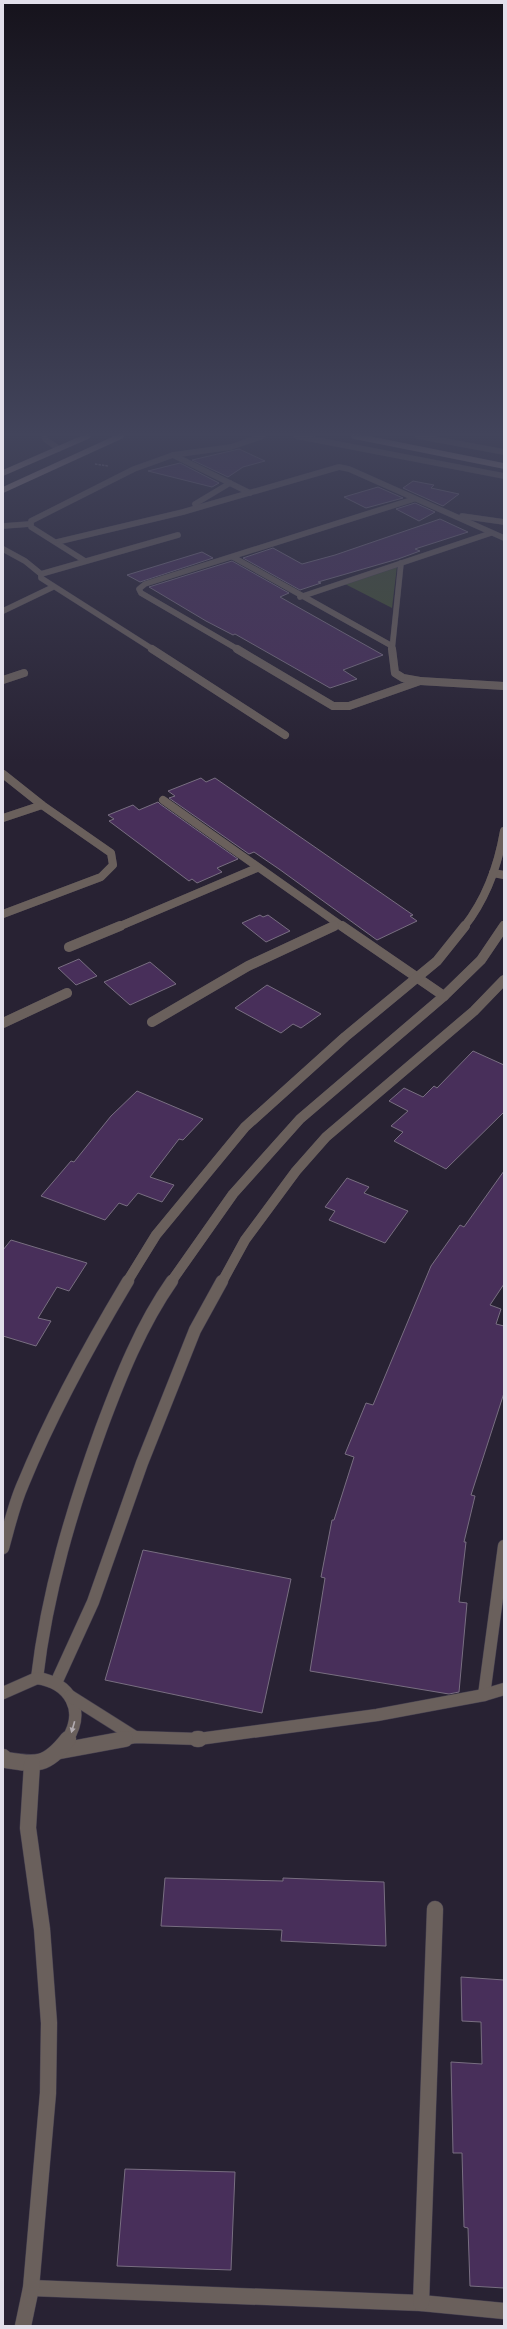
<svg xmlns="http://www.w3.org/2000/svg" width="507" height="2329" viewBox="0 0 507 2329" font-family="'Fira Sans Condensed',sans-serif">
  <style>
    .green { fill: #435134 }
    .building { fill: #482f5a; stroke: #786e81 }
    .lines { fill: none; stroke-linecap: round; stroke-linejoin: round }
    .minor-far4-casing { stroke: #464050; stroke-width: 6 }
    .minor-far3-casing { stroke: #464050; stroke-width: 8 }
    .minor-far2-casing { stroke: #464050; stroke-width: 10 }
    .minor-far1-casing { stroke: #464050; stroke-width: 13 }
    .minor-casing { stroke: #464050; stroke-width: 17 }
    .major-casing { stroke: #464050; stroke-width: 6 }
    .path { stroke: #868290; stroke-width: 1.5; stroke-dasharray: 2.5 1; stroke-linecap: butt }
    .minor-far4 { stroke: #6a605c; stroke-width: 5.5 }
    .minor-far3 { stroke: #6a605c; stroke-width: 8 }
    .minor-far2 { stroke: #6a605c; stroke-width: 10 }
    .minor-far1 { stroke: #6a605c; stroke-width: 12 }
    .minor { stroke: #6a605c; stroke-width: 16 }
    .major { stroke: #af9b92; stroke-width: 5.5 }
    .oneway { fill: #b2acb1 }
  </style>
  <rect width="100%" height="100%" fill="#282233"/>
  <!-- green -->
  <path class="green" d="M397,566L392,608L345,584Z"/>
  <!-- building -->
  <g class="building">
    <path d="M239,449L265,461L243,467L228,477L192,460Z"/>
    <path d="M180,463L219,483L212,487L148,471Z"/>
    <path d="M413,481L434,485L431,488L459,494L443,506L403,488Z"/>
    <path d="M378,487L403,498L366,508L344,497Z"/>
    <path d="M415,503L435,512L419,521L396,509Z"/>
    <path d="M440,519L468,532L415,549L420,551L398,559L318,582L321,583L300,590L243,558L273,548L302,564L335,555Z"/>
    <path d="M202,552L213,558L140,582L127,575Z"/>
    <path d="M232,561L289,593L280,597L383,655L343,670L357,679L330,688L235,634L233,635L206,621L149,587Z"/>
    <path d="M201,778L206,782L215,778L413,915L410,916L417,921L377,940L279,869L254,852L249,854L169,798L175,796L168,791Z"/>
    <path d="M158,802L160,804L238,859L217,868L222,872L197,883L192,879L189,881L109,821L114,819L108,815L133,805L139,810Z"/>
    <path d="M260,915L263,917L268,915L290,931L266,942L242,923Z"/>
    <path d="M79,959L97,976L76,985L58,968Z"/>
    <path d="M150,962L176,984L130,1005L104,982Z"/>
    <path d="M267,985L321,1014L301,1028L293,1024L281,1033L235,1008Z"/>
    <path d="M473,1051L504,1065V1112L446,1169L394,1141L403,1132L391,1126L408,1111L389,1101L404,1088L423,1097L434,1086L437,1088Z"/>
    <path d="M137,1091L203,1119L183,1140L179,1139L150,1177L174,1185L162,1202L138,1193L127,1206L119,1203L105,1220L41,1196L71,1161L74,1162L111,1116Z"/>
    <path d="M504,1171V1284L490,1305L501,1309L496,1324L504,1326V1393L471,1495L475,1496L464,1542H466L459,1602L467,1603L459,1692L449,1694L310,1671L325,1578L321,1577L332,1520H334L354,1457L345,1454L366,1403L373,1405L431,1266L460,1225L464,1227Z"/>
    <path d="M347,1178L369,1187L364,1193L408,1211L385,1243L329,1220L335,1211L325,1207Z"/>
    <path d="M11,1240L87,1263L69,1291L57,1287L38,1318L51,1321L36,1346L3,1336V1250Z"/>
    <path d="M143,1550L291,1579L262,1713L105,1680Z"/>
    <path d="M165,1878L283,1881V1878L384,1882L386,1946L281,1941L282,1930L161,1926Z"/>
    <path d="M461,1977L504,1980V2288L470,2286L468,2228L464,2227L462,2153H453L451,2062L482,2064L481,2022L462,2021Z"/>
    <path d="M125,2169L235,2172L231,2270L117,2266Z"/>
  </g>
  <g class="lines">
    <!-- minor-far4 casing -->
    <g class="minor-far4-casing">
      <g id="minor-far4">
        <path d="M45,436V439L59,449"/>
        <path d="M296,436L504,476"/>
        <path d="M418,436L504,452"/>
        <path d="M173,455L231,447L263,436"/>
        <path d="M195,504L230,483"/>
        <path d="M462,516L504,522"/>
        <path d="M3,526L30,524"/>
        <path d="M57,542L183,512L339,467L349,469L504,538"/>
        <path d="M3,549L25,561L41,574"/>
        <path d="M233,557L392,646"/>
        <path d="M85,561L31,527V521L134,469L173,455L250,493"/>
        <path d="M300,597L491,533"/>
        <path d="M3,611L53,587"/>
        <path d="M154,650L41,578V574L178,535"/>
        <path d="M239,650L141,593L139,589L145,584L414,499"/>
        <path d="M392,650L401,563"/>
      </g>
    </g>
    <!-- minor-far3 casing -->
    <g class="minor-far3-casing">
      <g id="minor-far3">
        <path d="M152,649L285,735"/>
        <path d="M237,649L333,706H349L420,681L403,678L395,673L392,649"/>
        <path d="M3,680L24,673"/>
        <path d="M420,681L504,686"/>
        <path d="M3,774L42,805L111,853L113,865L101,877L3,914"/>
        <path d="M163,800L343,927"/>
        <path d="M3,818L42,805"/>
        <path d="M493,873L504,875"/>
        <path d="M118,927L257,868"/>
        <path d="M332,927L337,924"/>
        <path d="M464,927C486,899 498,866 504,831"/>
        <path d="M503,927L504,925"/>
      </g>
    </g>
    <!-- minor-far2 casing -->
    <g class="minor-far2-casing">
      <g id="minor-far2">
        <path d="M342,926L444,996"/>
        <path d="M69,947L120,926"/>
        <path d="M152,1022L248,966L334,926"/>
        <path d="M3,1023L67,993"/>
        <path d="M127,1282L156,1235L245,1127L345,1037L437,961L465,926"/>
        <path d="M171,1282L233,1194L300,1119L444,996L481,960L504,926"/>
        <path d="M222,1282L245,1240L296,1171L326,1137L474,1011L504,980"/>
      </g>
    </g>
    <!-- minor-far1 casing -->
    <g class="minor-far1-casing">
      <g id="minor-far1">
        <path d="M3,1548C9,1527 14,1504 23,1484C52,1413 89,1346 128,1281"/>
        <path d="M37,1678C47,1592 72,1509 101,1429C120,1378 141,1325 172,1281"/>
        <path d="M56,1683L93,1602L142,1463L195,1330L222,1281"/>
        <path d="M3,1693L37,1678C70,1683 86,1710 67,1740"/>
        <path d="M484,1695L504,1546"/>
        <path d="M70,1696L135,1737"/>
        <path d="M119,1740L135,1737L199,1739L377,1715L484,1695L504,1689"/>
      </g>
    </g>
    <!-- minor casing -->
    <g class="minor-casing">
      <g id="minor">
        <path d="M197,1739H199"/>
        <path d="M60,1751L125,1739"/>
        <path d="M3,1757L6,1760C37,1765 47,1766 68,1739"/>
        <path d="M31,2288L421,2303L504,2311"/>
        <path d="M421,2303L435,1909"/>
        <path d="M23,2326L31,2288L48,2093L49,2023L42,1929L28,1828L32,1764"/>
      </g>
    </g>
    <!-- major casing -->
    <g class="major-casing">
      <g id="major">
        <path d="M354,436L504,466"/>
        <path d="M3,473L88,436"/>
        <path d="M3,490L121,436"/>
      </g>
    </g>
    <!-- path -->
    <path class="path" d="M95,464L108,466"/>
    <!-- minor-far4 -->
    <use href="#minor-far4" class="minor-far4"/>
    <!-- minor-far3 -->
    <use href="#minor-far3" class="minor-far3"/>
    <!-- minor-far2 -->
    <use href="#minor-far2" class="minor-far2"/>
    <!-- minor-far1 -->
    <use href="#minor-far1" class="minor-far1"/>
    <!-- minor -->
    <use href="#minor" class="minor"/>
    <!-- major -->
    <use href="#major" class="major"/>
  </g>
  <!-- one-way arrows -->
  <defs><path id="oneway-solid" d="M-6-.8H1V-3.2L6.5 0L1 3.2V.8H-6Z"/></defs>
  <use class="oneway" href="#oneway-solid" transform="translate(73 1727) rotate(106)"/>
  <!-- sky -->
  <linearGradient id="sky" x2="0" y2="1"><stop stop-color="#16131c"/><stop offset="0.57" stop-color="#42445b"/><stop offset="1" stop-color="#42445b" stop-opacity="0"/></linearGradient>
  <rect width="507" height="762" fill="url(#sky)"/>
  <!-- border -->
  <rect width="507" height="2329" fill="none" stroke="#e2dfea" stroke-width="8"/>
</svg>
